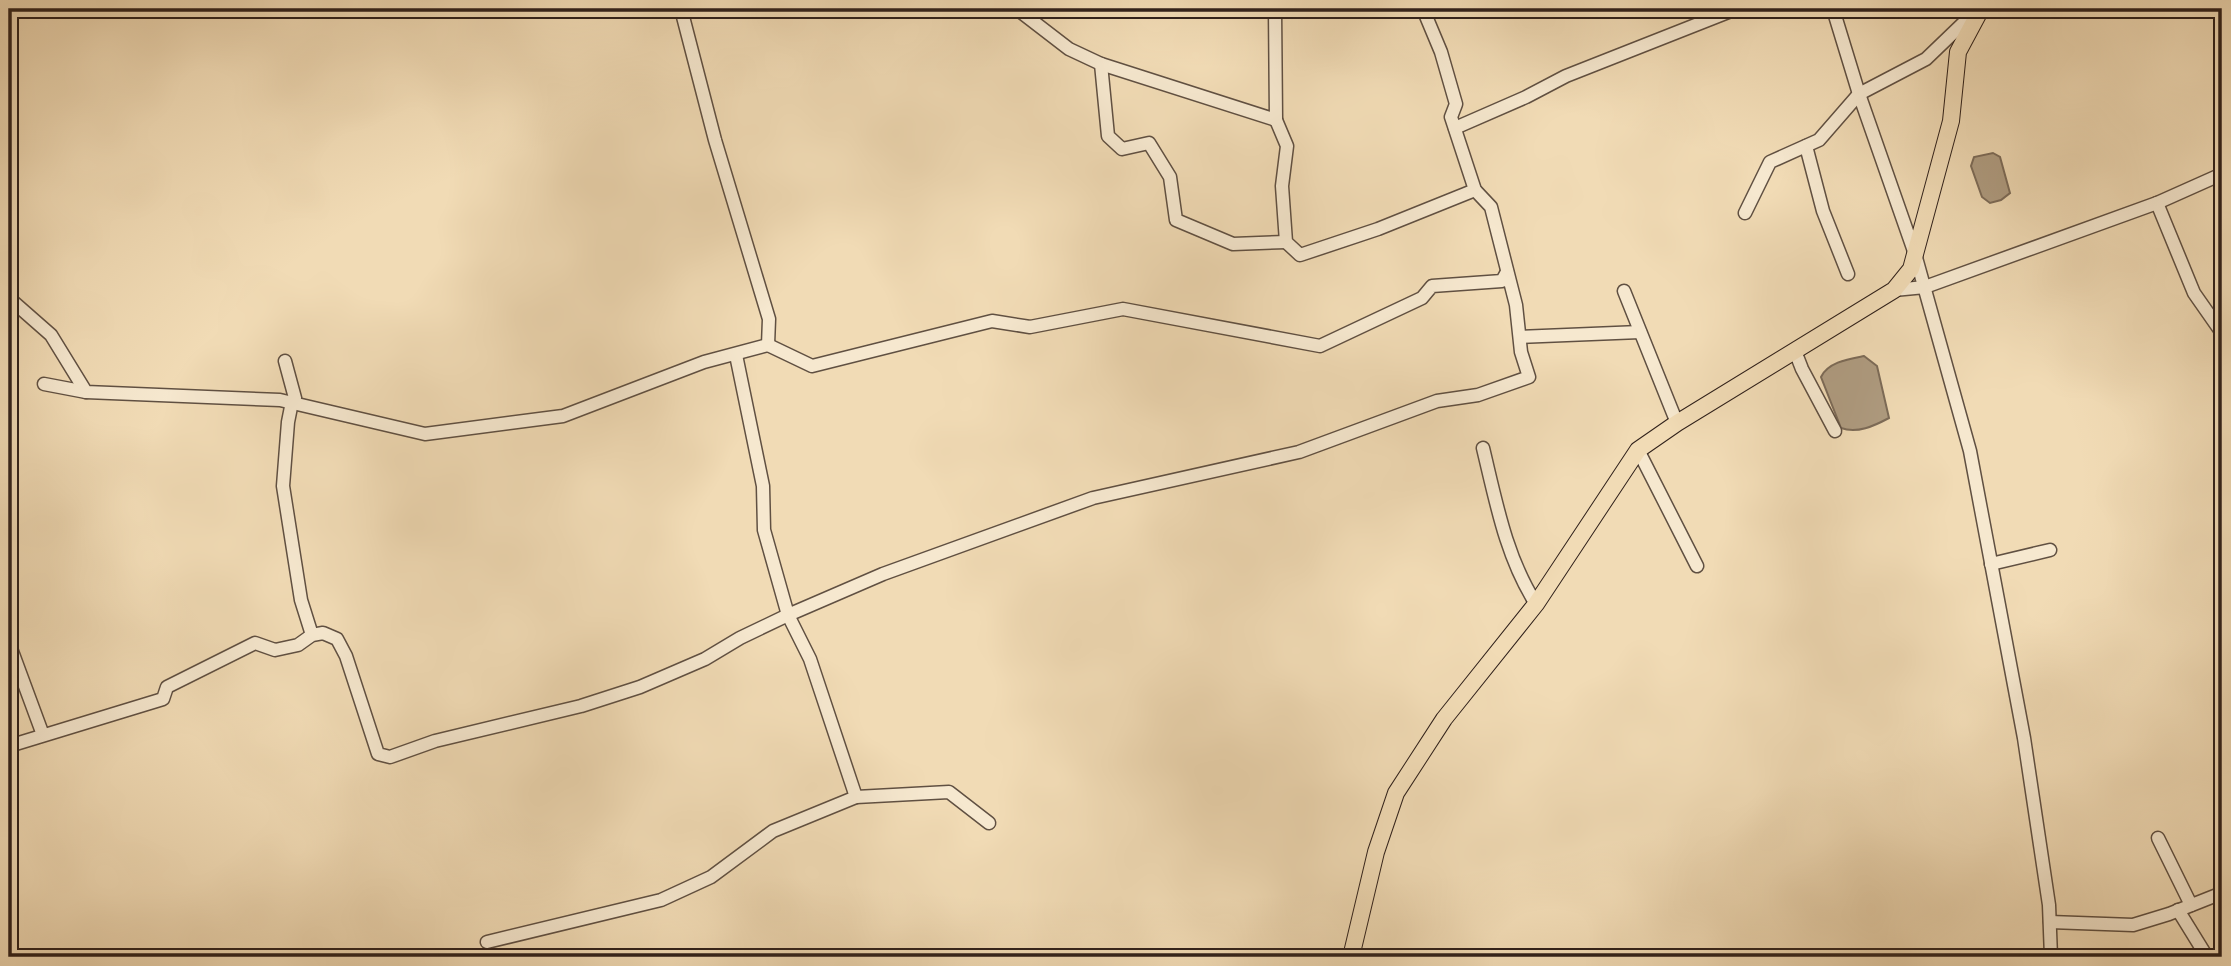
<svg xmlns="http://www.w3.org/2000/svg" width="2231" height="966" viewBox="0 0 2231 966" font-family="'IM FELL Double Pica',serif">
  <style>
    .water { fill: #af9c81; stroke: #7c6b58; stroke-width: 2 }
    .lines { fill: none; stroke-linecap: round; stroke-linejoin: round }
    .minor-casing { stroke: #605042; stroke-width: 15 }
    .major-casing { stroke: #30211b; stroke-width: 18 }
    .minor { stroke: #f6e8cf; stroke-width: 12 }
    .major { stroke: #f1dbb5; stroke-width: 16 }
  </style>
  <rect width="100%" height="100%" fill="#f1dbb5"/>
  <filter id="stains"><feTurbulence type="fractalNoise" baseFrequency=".00286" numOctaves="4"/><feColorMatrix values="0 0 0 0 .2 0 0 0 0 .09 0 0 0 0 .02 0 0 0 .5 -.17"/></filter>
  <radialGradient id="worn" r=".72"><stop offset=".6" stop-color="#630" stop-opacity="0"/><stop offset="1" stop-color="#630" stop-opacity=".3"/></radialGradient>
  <!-- water -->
  <g class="water">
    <path d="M1993,153L2000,157L2010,193L2001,200L1990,203L1982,197L1971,166L1974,157Z"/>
    <path d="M1864,356L1877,366L1889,418C1874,426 1857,434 1841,428L1821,377C1828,362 1849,359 1864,356Z"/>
  </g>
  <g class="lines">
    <!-- minor casing -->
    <g class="minor-casing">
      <g id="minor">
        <path d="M1017,9L1069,49L1101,64L1276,120L1275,9"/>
        <path d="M1833,9L1859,94L1915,254L1970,451L2024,738L2049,905L2051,957"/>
        <path d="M1101,64L1108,136L1122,149L1149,143L1170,177L1176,220L1233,244L1286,242"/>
        <path d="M1276,120L1287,146L1282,186L1286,242L1300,255L1378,229L1475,190"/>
        <path d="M1455,128L1526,97L1566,76L1736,9"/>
        <path d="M1806,146L1823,211L1848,274"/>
        <path d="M2157,203L2194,293L2222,333"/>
        <path d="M1745,213L1770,162L1819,140L1859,94L1926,59L1978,9"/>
        <path d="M1894,290L1925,287L2157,203L2222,174"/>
        <path d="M1624,291L1677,423"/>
        <path d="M9,293L10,299L51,335L86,392L280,400L425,434L563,416L704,362L768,345L769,319L715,140L681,9"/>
        <path d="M1520,337L1640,332"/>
        <path d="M768,345L812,366L992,321L1030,327L1123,309L1320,346L1422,298L1432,286L1502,281L1507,272"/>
        <path d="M1795,351L1802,369L1835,431"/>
        <path d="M285,361L295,398L292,402L288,422L283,486L301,600L312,635"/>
        <path d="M44,384L86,392"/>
        <path d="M1483,448C1496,502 1506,557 1536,604"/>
        <path d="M1638,450L1697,566"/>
        <path d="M1991,564L2050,550"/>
        <path d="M9,643L43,735"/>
        <path d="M9,746L163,699L167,687L255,643L275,650L298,645L312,635L323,633L337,639L346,656L378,754L390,757L435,741L581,706L640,687L705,659L740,638L788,615L883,574L1093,498L1299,452L1437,401L1478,395L1529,377L1521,352L1516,305L1491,207L1475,190L1451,117L1456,104L1441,52L1423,9"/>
        <path d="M856,797L949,792L989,823"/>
        <path d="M2158,838L2191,905"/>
        <path d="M2178,910L2207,957"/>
        <path d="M2050,922L2133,925L2169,914L2222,893"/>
        <path d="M487,942L661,900L711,877L773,831L856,797L810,659L788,615L764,530L763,486L736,355"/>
      </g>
    </g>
    <!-- major casing -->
    <g class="major-casing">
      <path id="major" d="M1351,957L1376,852L1396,793L1444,719L1536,604L1638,450L1677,423L1894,290L1911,269L1951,121L1958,52L1981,9"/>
    </g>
    <!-- minor -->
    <use href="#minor" class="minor"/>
    <!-- major -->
    <use href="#major" class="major"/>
  </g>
  <!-- margin -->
  <rect width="2231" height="966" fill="none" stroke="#f1dbb5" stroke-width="35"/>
  <rect x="10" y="10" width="2210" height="945" fill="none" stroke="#30211b" stroke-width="3.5"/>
  <rect x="18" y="18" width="2196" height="931" fill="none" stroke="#30211b" stroke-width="2"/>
  <rect width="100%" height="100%" filter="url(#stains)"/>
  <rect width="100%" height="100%" fill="url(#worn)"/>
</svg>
